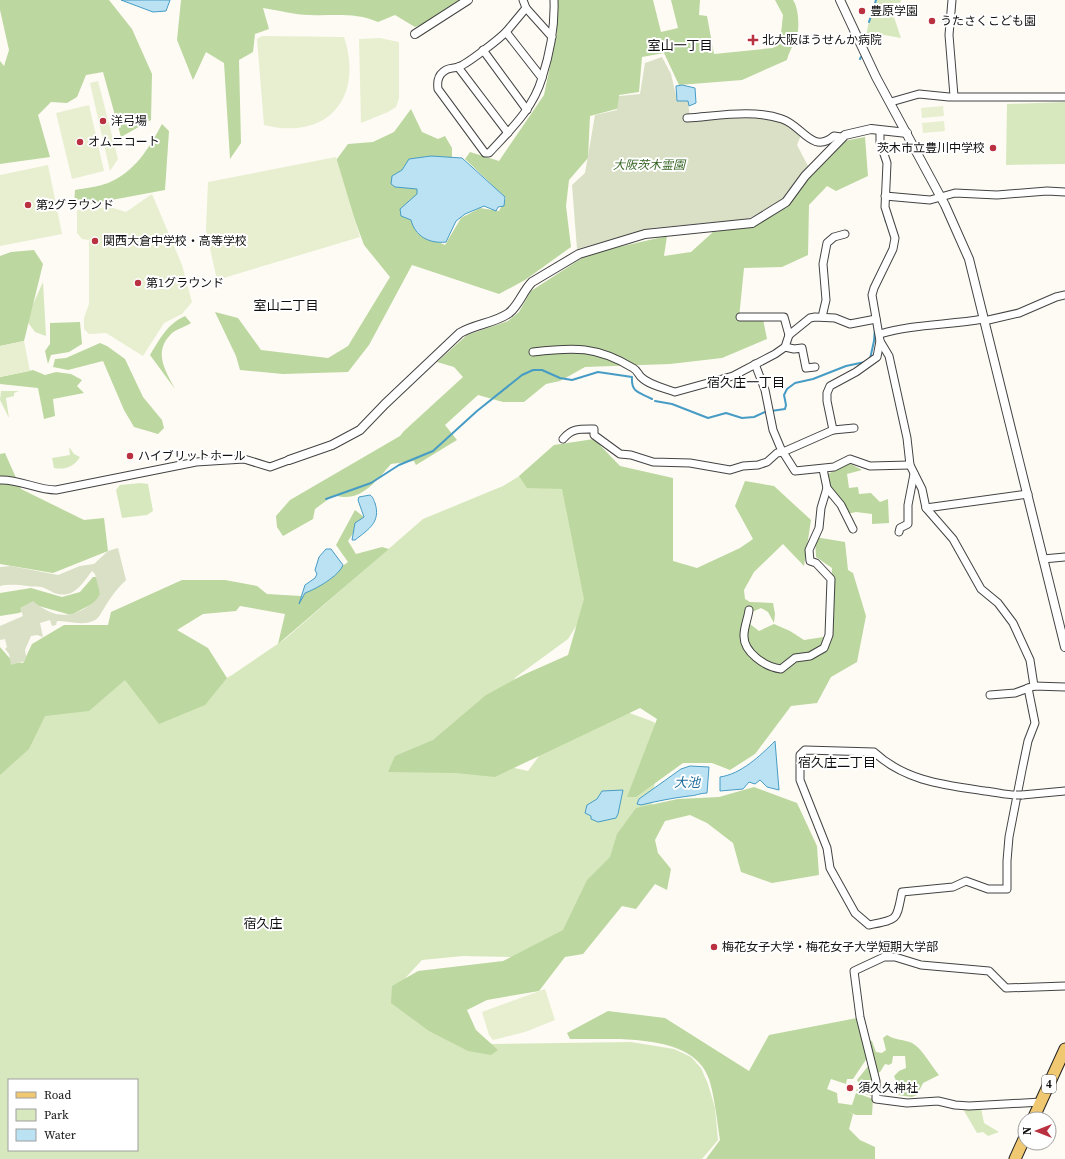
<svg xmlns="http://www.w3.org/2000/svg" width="1065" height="1159" viewBox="0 0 1065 1159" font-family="'Source Serif 4','Noto Sans JP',serif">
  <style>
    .green { fill: #d7e8be; fill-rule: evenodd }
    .forest { fill: #bcd79f }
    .cemetery { fill: #d9e0c5 }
    .pitch { fill: #e7efd0 }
    .water { fill: #bbe2f3; stroke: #479cc6 }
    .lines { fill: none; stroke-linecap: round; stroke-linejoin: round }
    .stream { stroke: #479cc6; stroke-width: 2 }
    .minor-casing { stroke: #434343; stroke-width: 9 }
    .tertiary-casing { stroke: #434343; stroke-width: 10 }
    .primary-casing { stroke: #212121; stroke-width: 13 }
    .minor { stroke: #fff; stroke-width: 7 }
    .tertiary { stroke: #fff; stroke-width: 8 }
    .primary { stroke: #f0c872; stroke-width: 11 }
    .minor-bridge-casing { stroke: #434343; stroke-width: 9; stroke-linecap: butt }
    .minor-bridge { stroke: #fff; stroke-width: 7 }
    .poi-dot { fill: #b93040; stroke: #fff; stroke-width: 1.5 }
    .labels { text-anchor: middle; stroke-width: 4; stroke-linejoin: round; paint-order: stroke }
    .shield { fill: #fff; stroke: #585858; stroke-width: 1 }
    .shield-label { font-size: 11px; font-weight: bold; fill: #101010 }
    .poi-label { font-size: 12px; fill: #101010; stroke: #fff; text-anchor: start }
    .park-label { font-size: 12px; font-style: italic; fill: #366523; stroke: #fff }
    .neighbourhood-label { font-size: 13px; fill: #101010; stroke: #fff }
    .water-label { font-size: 13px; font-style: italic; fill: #206e9b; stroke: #fff }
  </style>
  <rect width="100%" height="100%" fill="#fefbf4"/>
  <!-- green -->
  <g class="green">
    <path d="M876,0H901L900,3H887L895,20L901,38L873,33L870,34L868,43C863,34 873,10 876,0Z"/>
    <path d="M1065,102V164L1006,165L1007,104Z"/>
    <path d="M43,282L46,336L35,332L26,320Z"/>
    <path d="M1,391H19L14,393V396L6,398L9,418L0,400Z"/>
    <path d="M570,445L588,607L568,639L516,677L497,705L488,762L528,771L553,737L624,711L654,722L661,734L650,821L567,936L538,950L512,957L463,956L422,960L397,987L492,1044L631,1042L674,1049L691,1057L701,1068L708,1084L715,1108L718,1140L702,1159H0V760L33,704L127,662L167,712L232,675L285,639L423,519L503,486ZM9,1080H137V1150H9Z"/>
    <path d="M69,447L74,454L80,457C74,467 65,470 54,468L52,458L70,455Z"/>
    <path d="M141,483L148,484L153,511L147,515L122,518L116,490L120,485Z"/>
    <path d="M981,1108L984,1123L999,1132L988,1136L983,1132L977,1133L963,1109Z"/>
  </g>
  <!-- forest -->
  <g class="forest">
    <path d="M0,0H109L132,29L152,74L151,120L121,137L103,72L86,75L77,97L67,103L51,102L38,115L50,157L0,164V61L4,66L9,50L0,10Z"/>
    <path d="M181,0H461L433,20L415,27L395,15L378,22C355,12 334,16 310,15C294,15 278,10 263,8L269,29L255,34L253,52L239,60L241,143L230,159L224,63L206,52L193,80L177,40Z"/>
    <path d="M557,0H653L661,32L678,28L671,0H700L699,15L707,16L714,54L773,48L780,43L783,15L775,0H793C798,7 799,22 798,31C797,41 789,50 787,60L742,80L679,85L664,53L642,57L639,92L619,95L620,108L590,116L588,158L569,180L566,206L571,247L525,280L499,294L412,265L369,345L348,372L283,374L240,370L236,356L215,312L238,318L261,350L328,358L348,346L390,277L364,245L334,163L348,144L373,142L394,132L411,109L422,132L438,139L445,136L452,148V159L440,165L439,156L435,158H414L404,174L391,179L422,189L416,219V232L445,245L461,218L480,208L499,211L506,198L465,159L470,152L499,161L544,95L557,33Z"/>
    <path d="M162,124L169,131L165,190L74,207L75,190C85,188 98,187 108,183C135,172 149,148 162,124Z"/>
    <path d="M865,137L868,176L836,191L827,186L809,205L808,255L782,267L744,268L739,318L763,319L767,339L722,358L670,364L585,367L560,381L546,384L524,402H503L478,395L445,425L457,440L416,465L414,461L391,464C376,481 360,504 334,495L315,509L313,519L283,536L277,527L276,516L290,500L400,436L404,431L463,377L454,367L437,362L467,335L508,321L519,312L531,291L582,258L601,251L667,236L664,256L691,252L713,232L750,227L788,204L815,167L844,141Z"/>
    <path d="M34,250L43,264L24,341L0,346V256L11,252Z"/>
    <path d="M185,316L191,323C185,327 176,329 171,334C153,352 165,370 175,389L150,355C160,339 166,325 185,316Z"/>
    <path d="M80,322L82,344L69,352L51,355L48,364L45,351L50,344V323Z"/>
    <path d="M100,343L107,346L125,359L143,397L162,420L164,428L158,434L134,427L124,410L103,361L68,370L53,367L55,359L66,358Z"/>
    <path d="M33,370L45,375L56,372L71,374L82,380L77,386L84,393L53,399L55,416L44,419L38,388L0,384V377Z"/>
    <path d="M594,439L620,466L673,478V561L697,568L740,548L753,539L735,506L745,481L774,486L811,520L804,566L783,544L754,572L744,590L745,599L750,602L773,603L775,614L774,623L768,612L761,608L752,612L750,624L759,631L774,624L790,631L804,640L830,636L832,568L816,557L815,537L845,542L848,570L853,573L866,616L857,662L831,677L817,703L791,706L755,754L730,770L712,763H683L636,797H627L657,719L640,708L495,777L456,773L388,772L395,756L433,740L486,695L523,675L568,655L584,599L562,489L527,488L519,476L554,445Z"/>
    <path d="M5,453L21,489L84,520L104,518L108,551L53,573L0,564V454Z"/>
    <path d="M849,463L862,470L847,474L849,488L858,487L859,494L871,493L880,502L888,499L889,523L872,524V514L856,512L847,514L830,490L828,474Z"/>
    <path d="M355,510L364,517L348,541L356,554L382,547L389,549L278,644L285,614L240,606L236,611L203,614L177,630L208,648L227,678L205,705L159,724L125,680L89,711L45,716L29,749L0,775V647L13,662L23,663L32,644L64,625H108L111,612L182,580H225L257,586L267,594L301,596L348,562L336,545Z"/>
    <path d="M93,577H109L96,602L71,615L35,605L19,613L0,616V593L31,588L62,597L80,592Z"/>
    <path d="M754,787L797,803L817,846L819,875L772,883L741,872L733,843L707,823L690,815L665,821L655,840L658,853L671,869L667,890L655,884L636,909L622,906L583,954L565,957L539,991L487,1000L467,1010L476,1030L498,1050L491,1055L468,1051L429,1031L391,1003L392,986L418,971L503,961L563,930L587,880L610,857L617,834L636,808L678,799L719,797Z"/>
    <path d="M608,1011L665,1018L749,1071L769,1035L857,1018L867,1058L853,1079H847L846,1084L831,1079L827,1089L837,1093L838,1103L852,1105L856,1093L873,1099L872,1115H856L847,1111L853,1114L849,1129L860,1140L875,1147V1159H706L720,1140C717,1121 715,1098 709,1079C693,1031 610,1040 570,1039L567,1033Z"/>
    <path d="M887,1035C897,1041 903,1039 912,1043C923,1049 931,1066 939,1075L923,1083L917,1095L912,1097L898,1095L900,1090L894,1076L899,1071L906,1068L905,1056H893L892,1063L889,1065L885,1064L880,1072L876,1074L867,1040L872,1041L876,1052L882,1053L886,1050L883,1038Z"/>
    <path d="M869,1065L873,1082V1095L871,1096L856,1091L859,1084L857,1080Z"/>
  </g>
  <!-- cemetery -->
  <g class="cemetery">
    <path d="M662,57L671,74L677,100L688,101L690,119L761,118L783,121L801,135L797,145L808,166L782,200L748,219L653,228L577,249L572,185L585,173L595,115L617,110L619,96L640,94L645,63Z"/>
    <path d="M118,548L126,580C113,593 109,600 100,615C98,618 96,620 93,621C82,626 68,621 57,621L56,625L52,626L50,620L40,623L43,637L37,635L31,636L25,650L26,656L25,661L11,665L9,654L5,649L7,647L5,639L0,640V626L23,616L20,608L33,601C51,616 67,620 87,607C93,603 96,601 100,594L95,574L92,571C84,581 75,598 58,594C52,593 47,588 41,587C36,586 32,587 28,586C18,585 10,584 0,586V567L11,566L58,575L80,566L94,564L108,551Z"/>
  </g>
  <!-- pitch -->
  <g class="pitch">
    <path d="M262,36L344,37C364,98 327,141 264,125L257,39Z"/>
    <path d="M380,38L399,42V98L396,107L388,112L361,123L359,39Z"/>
    <path d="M98,81L118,159L110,171L90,83Z"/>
    <path d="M89,105L104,171L72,179L56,113Z"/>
    <path d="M943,106L944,116L922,118L921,108Z"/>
    <path d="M944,121L945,131L923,133L922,123Z"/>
    <path d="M336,157L360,237L217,280L206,230L208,182Z"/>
    <path d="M48,165L62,234L0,246V175Z"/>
    <path d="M152,194L182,265L192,302L182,314L164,323L143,356L106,333L89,334L84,329V318L89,304V240L82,239L77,233V210L110,207L126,212Z"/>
    <path d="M24,341L30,371L0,377V346Z"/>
    <path d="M545,989L555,1020L525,1032L493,1040L489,1035L482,1012Z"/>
  </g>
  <!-- water -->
  <g class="water">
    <path d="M121,0H170L166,11L153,12Z"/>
    <path d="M682,85L695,88L696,103L689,106L688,101H677L676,86Z"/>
    <path d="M431,156L462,158L505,197L504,206L498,207L496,211L484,206L465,214L456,221L446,242C429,244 415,236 411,220L401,216L400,209L417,194V189L395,187L391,184L392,176L402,170L409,159Z"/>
    <path d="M370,495C374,498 373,499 375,503C381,522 369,529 355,540H352L355,523L364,517L358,500L359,497Z"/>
    <path d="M326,549H331L343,565C339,576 316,589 305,593L299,604L305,585L315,578L317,574L315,570L319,557Z"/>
    <path d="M775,741L779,790L767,787L760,780L755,784L749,782L743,789L720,791V777C741,774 760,756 775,741Z"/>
    <path d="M690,766L709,767L707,793C700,793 695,796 689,796C673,798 657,801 641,805L637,804L639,799L681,769Z"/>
    <path d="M623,790L618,814L616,818L598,822L591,819V816L585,813L587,805L597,799L602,791Z"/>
  </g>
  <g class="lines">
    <!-- stream -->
    <g class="stream">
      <path d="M869,22L876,0"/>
      <path d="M866,36V39"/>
      <path d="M860,59L861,57"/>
      <path d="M882,206L886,222"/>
      <path d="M870,359L874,341L875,328"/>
      <path d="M655,401L672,404L708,418L726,413L742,418L754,417L767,411"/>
      <path d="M771,411L785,409L786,405L784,395L787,389L795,383L813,379L846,366L865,362"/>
      <path d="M326,499L371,483L399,465L433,451L477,411L522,375L533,370H542L560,378L572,380L598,372L632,377C631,393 639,392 652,399"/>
    </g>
    <!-- minor casing -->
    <g class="minor-casing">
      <g id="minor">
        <path d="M523,0L526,8L552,37"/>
        <path d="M952,0L949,35L954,96"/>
        <path d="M506,32L542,78C533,109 510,130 489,153H485L438,89C437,82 438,76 443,72C448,67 452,69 458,67C466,65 499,39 506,32Z"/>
        <path d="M506,32L526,8"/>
        <path d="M483,50L527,110"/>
        <path d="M458,67L508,133"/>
        <path d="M542,78C550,53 555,27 554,0"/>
        <path d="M891,102L919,94L949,97H1065"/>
        <path d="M687,118C718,116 753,109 782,119C802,125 812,155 834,136L841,137"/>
        <path d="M880,131V142L887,163L885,207L895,238L893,249L874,288L872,295L880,341L889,356L907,438L910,465L922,489L926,508L953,539L981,589L998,603L1013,623L1030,660L1034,686"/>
        <path d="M885,196L930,200L955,193L997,195L1047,191L1065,192"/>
        <path d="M740,317H784L789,335"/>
        <path d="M822,317L826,300L823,264L827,243L834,237L845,234"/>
        <path d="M984,321L1019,313L1056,297L1065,295"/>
        <path d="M880,334C912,324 950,325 983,319"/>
        <path d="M785,347L794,349L802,348L806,368L815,367"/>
        <path d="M533,352C574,347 597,346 633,368C637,370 638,374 641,377C649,385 664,388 675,392L733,376L775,354L785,347L789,335L810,318L815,317L835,318L850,324L876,319"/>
        <path d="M755,364L765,390L773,430L781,449L795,471L834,467L850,459L870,466L910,465"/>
        <path d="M833,430L827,401V393L830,386L856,372L877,357L880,341"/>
        <path d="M563,439C572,428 580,429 594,429V435L620,454L631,455L653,462L690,463L730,470L743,466L758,465L767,462L777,453L783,452L833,430L854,428"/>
        <path d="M0,480C19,479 37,490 56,490L196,462L244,459L270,467L289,460"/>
        <path d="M827,488L841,505L853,529"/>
        <path d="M926,508L1028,494"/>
        <path d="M899,532L900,528L908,524V505L914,474"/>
        <path d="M1043,559L1065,557"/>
        <path d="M749,610C748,618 744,627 744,635C743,652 765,667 781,669L795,658L810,656L824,648L829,635L831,579L816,563L810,561L809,550L819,528L821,508L827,488L823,469"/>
        <path d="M990,695L1015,693L1034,686L1065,687"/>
        <path d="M1016,795C1005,795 996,792 985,791C944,785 905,781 874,752L805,750L800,755V780L827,848L830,868L855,913L869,925C899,919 896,921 902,892L953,887L966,881L988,889H1007V861L1009,837L1022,770L1028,741L1035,723L1028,688"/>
        <path d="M1022,795L1065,791"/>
        <path d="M1041,1102L969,1106L955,1105L938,1101L907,1103L876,1099V1081L860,1017L854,971L884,957H895L921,965L989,971L1006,988L1065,986"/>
      </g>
    </g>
    <!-- tertiary casing -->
    <g class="tertiary-casing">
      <g id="tertiary">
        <path d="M840,0L876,77L945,205L969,259L1065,647"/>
        <path d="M415,34L468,0"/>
        <path d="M289,460L332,445L360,430L385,404L460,333C475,324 495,323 509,313C519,305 523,291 532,282L579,254L645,234L752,223L786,202L805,176L845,135L871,129L907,133"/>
      </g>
    </g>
    <!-- primary casing -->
    <g class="primary-casing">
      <g id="primary">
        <path d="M1033,1119L1065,1049"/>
        <path d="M1015,1159L1025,1137"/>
      </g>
    </g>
    <!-- minor -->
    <use href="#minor" class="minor"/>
    <!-- tertiary -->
    <use href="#tertiary" class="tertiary"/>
    <!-- primary -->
    <use href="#primary" class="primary"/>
    <!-- minor-bridge casing -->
    <g class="minor-bridge-casing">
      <path id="minor-bridge" d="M1016,795H1022"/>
    </g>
    <!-- minor-bridge -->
    <use href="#minor-bridge" class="minor-bridge"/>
  </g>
  <!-- markers -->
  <g class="poi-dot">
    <circle cx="862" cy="11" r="4"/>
    <circle cx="932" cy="21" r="4"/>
    <path d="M751 34h4v4h4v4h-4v4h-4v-4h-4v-4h4z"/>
    <circle cx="103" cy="121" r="4"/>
    <circle cx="80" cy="142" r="4"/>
    <circle cx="993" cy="148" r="4"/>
    <circle cx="28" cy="205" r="4"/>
    <circle cx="95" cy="241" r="4"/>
    <circle cx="138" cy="283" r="4"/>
    <circle cx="130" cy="456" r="4"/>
    <circle cx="714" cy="947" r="4"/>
    <circle cx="850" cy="1088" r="4"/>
  </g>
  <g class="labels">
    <!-- shield labels -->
    <rect class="shield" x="1042" y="1075" width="14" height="18" rx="3"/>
    <g class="shield-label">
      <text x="1049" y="1088">4</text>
    </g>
    <!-- poi labels -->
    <g class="poi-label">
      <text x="870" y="15">豊原学園</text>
      <text x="940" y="25">うたさくこども園</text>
      <text x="762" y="44">北大阪ほうせんか病院</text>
      <text x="111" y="125">洋弓場</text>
      <text x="88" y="146">オムニコート</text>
      <text x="985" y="152" text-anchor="end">茨木市立豊川中学校</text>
      <text x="36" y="209">第2グラウンド</text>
      <text x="103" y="245">関西大倉中学校・高等学校</text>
      <text x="146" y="287">第1グラウンド</text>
      <text x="138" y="460">ハイブリットホール</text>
      <text x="722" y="951">梅花女子大学・梅花女子大学短期大学部</text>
      <text x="858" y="1092">須久久神社</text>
    </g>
    <!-- park labels -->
    <g class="park-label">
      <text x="649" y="169">大阪茨木霊園</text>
    </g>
    <!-- neighbourhood labels -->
    <g class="neighbourhood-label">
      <text x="680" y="50">室山一丁目</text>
      <text x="286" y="310">室山二丁目</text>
      <text x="746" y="387">宿久庄一丁目</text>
      <text x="837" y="767">宿久庄二丁目</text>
      <text x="263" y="928">宿久庄</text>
    </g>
    <!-- water labels -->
    <g class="water-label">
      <text x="687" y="787">大池</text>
    </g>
  </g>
  <!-- legend -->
  <rect x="8" y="1079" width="130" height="72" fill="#ffffff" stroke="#9f9f9f"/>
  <rect x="16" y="1092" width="20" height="6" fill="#f0c872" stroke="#9f9f9f"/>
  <text x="44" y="1099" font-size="12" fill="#101010">Road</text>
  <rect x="16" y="1109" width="20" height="12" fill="#d7e8be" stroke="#9f9f9f"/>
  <text x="44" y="1119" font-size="12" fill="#101010">Park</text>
  <rect x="16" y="1129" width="20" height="12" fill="#bbe2f3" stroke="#9f9f9f"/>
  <text x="44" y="1139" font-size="12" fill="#101010">Water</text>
  <!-- north arrow -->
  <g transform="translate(1037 1131) rotate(270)"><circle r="19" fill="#ffffff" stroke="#9f9f9f"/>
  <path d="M0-3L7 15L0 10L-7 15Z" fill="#b93040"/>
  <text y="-6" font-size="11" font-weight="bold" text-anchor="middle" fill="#101010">N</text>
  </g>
</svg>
